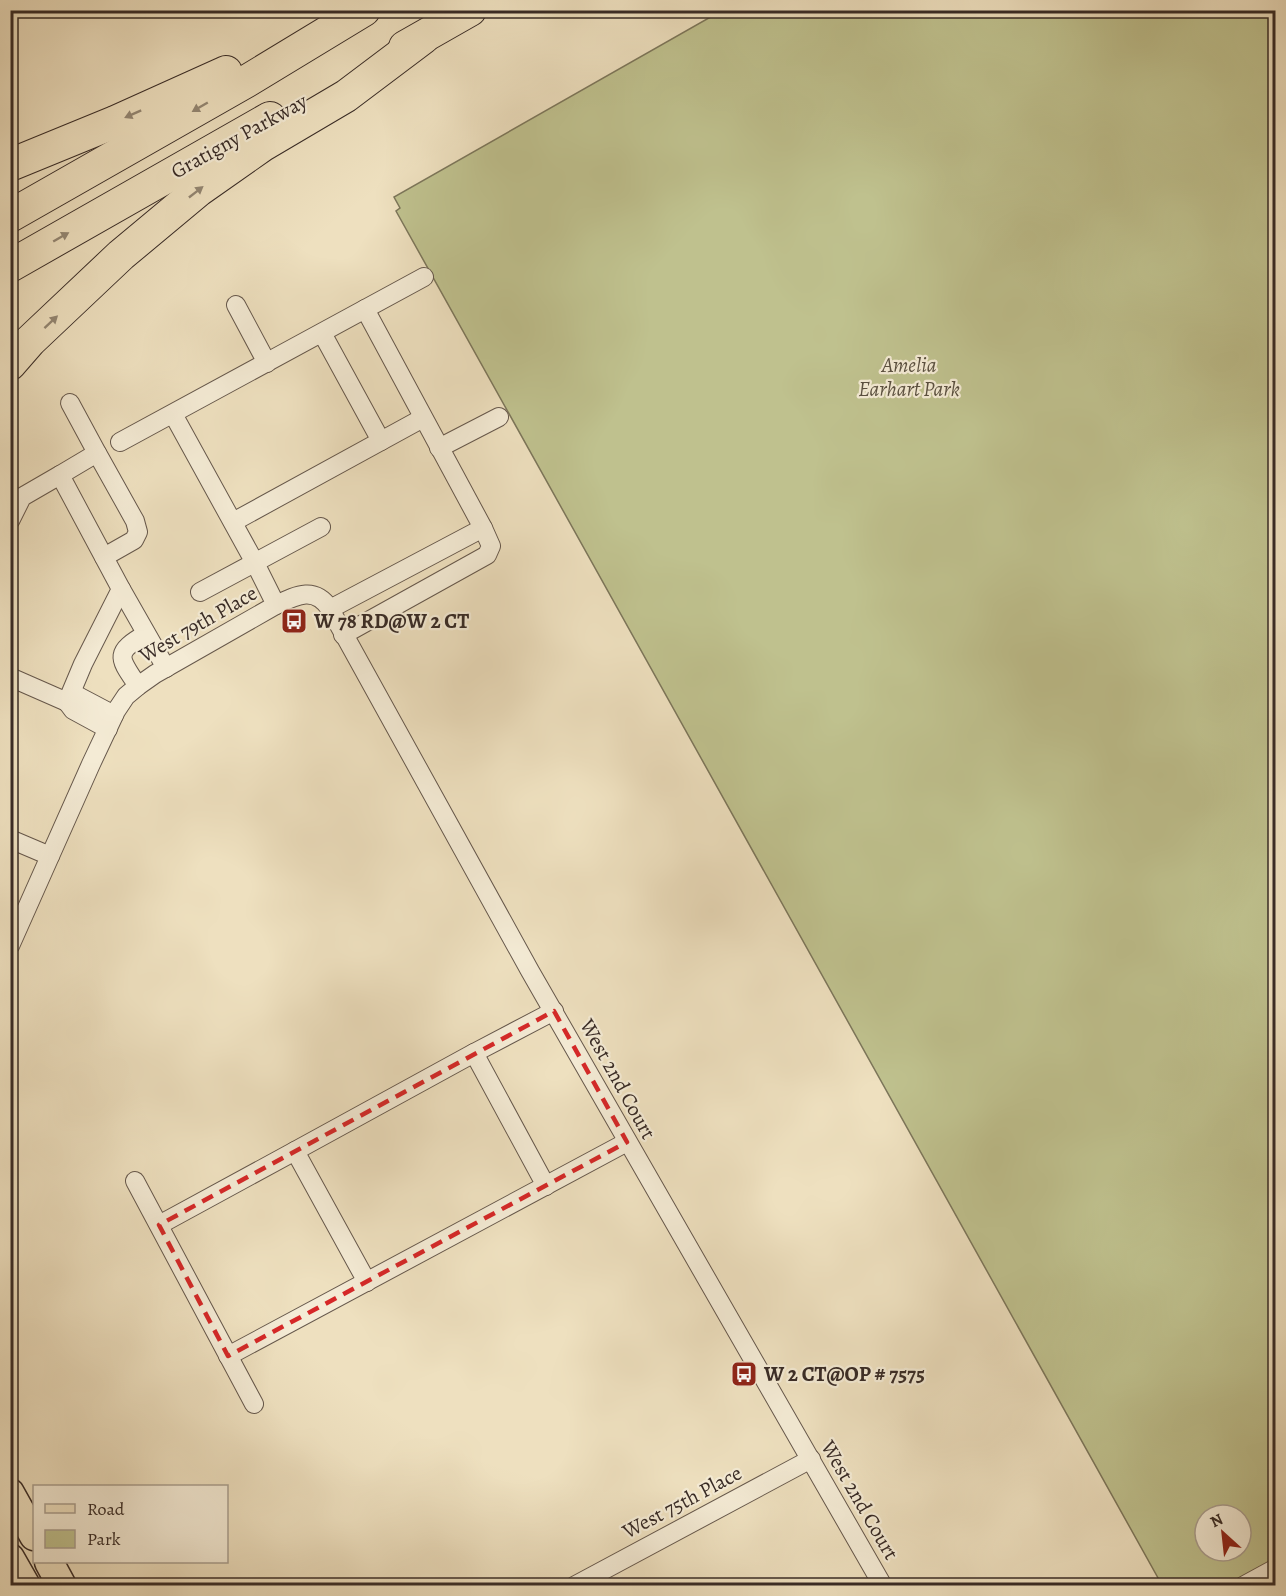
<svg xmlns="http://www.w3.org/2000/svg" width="1286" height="1596" viewBox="0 0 1286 1596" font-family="Alegreya,serif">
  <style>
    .green { fill: #bfc18e; stroke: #7c765a; stroke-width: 1.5; fill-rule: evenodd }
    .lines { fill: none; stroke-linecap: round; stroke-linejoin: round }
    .minor-casing { stroke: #66584c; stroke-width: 20 }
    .primary-casing { stroke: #382b26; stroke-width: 31 }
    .motorway-casing { stroke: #382b26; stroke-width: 34 }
    .minor { stroke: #f4ebd5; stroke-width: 18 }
    .primary { stroke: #eee0bf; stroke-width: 28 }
    .motorway { stroke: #eee0bf; stroke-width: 32 }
    .oneway { fill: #938672 }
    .marked { fill: none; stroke: #d62828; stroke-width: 4.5; stroke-dasharray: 12 8; stroke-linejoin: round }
    .labels { text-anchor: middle; stroke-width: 4.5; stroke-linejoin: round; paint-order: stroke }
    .street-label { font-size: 21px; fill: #382b26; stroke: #f4ebd5 }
    .park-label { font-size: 21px; font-style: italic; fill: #5a5040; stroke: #f4ebd5 }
    .poi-label { font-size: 21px; font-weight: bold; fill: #382b26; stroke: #f4ebd5; text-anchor: start }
  </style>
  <rect width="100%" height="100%" fill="#eee0bf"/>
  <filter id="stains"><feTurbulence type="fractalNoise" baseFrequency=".00333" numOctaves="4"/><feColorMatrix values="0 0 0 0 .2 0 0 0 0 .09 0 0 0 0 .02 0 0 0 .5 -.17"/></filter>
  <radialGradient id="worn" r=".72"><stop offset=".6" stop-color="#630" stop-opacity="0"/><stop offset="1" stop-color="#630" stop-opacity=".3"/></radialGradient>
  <!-- green -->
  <path class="green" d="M721,11H1275V1585H1162L396,211L400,208L394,197ZM1205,1515H1241V1551H1205Z"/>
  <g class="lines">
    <!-- minor casing -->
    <g class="minor-casing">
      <g id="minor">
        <path d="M236,305L267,363"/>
        <path d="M322,333L381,441"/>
        <path d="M70,403L97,453"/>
        <path d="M173,414L255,563L276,605"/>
        <path d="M120,442L424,277"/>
        <path d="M439,448L499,417"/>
        <path d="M60,475L97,453L135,521L138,532L134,540L104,557"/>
        <path d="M10,521L22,497L60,475L121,589L83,664L67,702L10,677"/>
        <path d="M233,522L423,418"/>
        <path d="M121,589L166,668"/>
        <path d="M200,592L321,527"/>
        <path d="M330,609L483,528"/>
        <path d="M343,635L487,555L491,546L483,528L365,309"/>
        <path d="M138,686C119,658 113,653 146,634"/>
        <path d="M108,729L73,710L67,702L78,696L114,715"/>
        <path d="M10,839L50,856"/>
        <path d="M10,946L91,764L116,711L126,696L138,686L155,674L276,605C297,595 315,586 330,609L530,971L883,1586"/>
        <path d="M474,1053L554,1011"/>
        <path d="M135,1181L254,1404"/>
        <path d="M159,1225L295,1151"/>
        <path d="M367,1282L295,1151L474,1053L546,1186"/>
        <path d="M228,1356L627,1142"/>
        <path d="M574,1586L811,1459"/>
        <path d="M1243,1586L1276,1568"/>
      </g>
    </g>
    <!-- primary casing -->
    <g class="primary-casing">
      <g id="primary">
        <path d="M10,1493L34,1536"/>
        <path d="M10,1558L26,1586"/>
        <path d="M49,1562L62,1586"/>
      </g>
    </g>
    <!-- motorway casing -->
    <g class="motorway-casing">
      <g id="motorway">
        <path d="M405,47L470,10"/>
        <path d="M10,165L115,122L226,72"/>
        <path d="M10,216L247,81L364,10"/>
        <path d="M10,266L270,118"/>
        <path d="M10,364L30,341L121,255L199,190L263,145L346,96L423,38"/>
      </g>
    </g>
    <!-- minor -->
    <use href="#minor" class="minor"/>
    <!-- primary -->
    <use href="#primary" class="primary"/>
    <!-- motorway -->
    <use href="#motorway" class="motorway"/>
  </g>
  <!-- one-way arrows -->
  <defs><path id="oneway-solid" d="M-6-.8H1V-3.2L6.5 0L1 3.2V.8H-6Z" transform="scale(1.5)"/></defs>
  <g class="oneway">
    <use href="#oneway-solid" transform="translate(200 107) rotate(150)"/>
    <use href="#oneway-solid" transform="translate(133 114) rotate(156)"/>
    <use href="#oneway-solid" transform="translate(196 192) rotate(-38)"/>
    <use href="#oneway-solid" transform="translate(61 237) rotate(-30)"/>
    <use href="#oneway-solid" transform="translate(51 322) rotate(-43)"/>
  </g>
  <!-- marked area -->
  <path class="marked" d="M554,1011L627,1142L228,1356L159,1225Z"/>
  <!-- icons -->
  <defs>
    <g id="bus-square" transform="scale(1.35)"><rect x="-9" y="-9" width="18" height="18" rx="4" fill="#8f2418" stroke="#f4ebd5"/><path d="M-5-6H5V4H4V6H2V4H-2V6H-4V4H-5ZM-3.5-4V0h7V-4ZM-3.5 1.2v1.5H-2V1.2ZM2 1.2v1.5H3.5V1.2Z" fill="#fff"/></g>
  </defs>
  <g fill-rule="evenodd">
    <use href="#bus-square" x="294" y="621"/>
    <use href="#bus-square" x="744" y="1374"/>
  </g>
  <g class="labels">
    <!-- street labels -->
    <g class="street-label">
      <text transform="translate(239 136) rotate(-29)" y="7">Gratigny Parkway</text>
      <text transform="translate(198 624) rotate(-30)" y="7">West 79th Place</text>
      <text transform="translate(618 1079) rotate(61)" y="7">West 2nd Court</text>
      <text transform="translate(860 1500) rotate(60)" y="7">West 2nd Court</text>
      <text transform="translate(682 1502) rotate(-28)" y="7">West 75th Place</text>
    </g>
    <!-- park labels -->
    <g class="park-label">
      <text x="909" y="372">Amelia<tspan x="909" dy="24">Earhart Park</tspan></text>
    </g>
    <!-- poi labels -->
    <g class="poi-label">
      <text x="314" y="628">W 78 RD@W 2 CT</text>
      <text x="764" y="1381">W 2 CT@OP # 7575</text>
    </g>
  </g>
  <!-- margin -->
  <rect width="1286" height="1596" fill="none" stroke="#eee0bf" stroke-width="36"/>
  <rect x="12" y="12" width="1262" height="1572" fill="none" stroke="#382b26" stroke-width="3"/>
  <rect x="18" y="18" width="1250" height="1560" fill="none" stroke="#382b26" stroke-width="1.5"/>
  <!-- legend -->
  <rect x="33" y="1485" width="195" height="78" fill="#f4ebd5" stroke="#a99e8f" stroke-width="1.5"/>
  <rect x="45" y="1504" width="30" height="9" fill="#eee0bf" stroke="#a99e8f" stroke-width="1.5"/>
  <text x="87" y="1515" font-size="18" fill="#382b26">Road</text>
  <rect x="45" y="1530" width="30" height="18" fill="#bfc18e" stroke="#a99e8f" stroke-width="1.5"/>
  <text x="87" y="1545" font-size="18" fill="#382b26">Park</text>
  <!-- north arrow -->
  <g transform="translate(1223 1533) rotate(333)"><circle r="28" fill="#f4ebd5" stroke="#a99e8f" stroke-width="1.5"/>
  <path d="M0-4.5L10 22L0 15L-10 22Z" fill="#8f2418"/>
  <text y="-9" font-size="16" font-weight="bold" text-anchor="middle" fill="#382b26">N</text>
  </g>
  <rect width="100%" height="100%" filter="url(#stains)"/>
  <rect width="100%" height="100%" fill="url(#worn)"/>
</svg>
